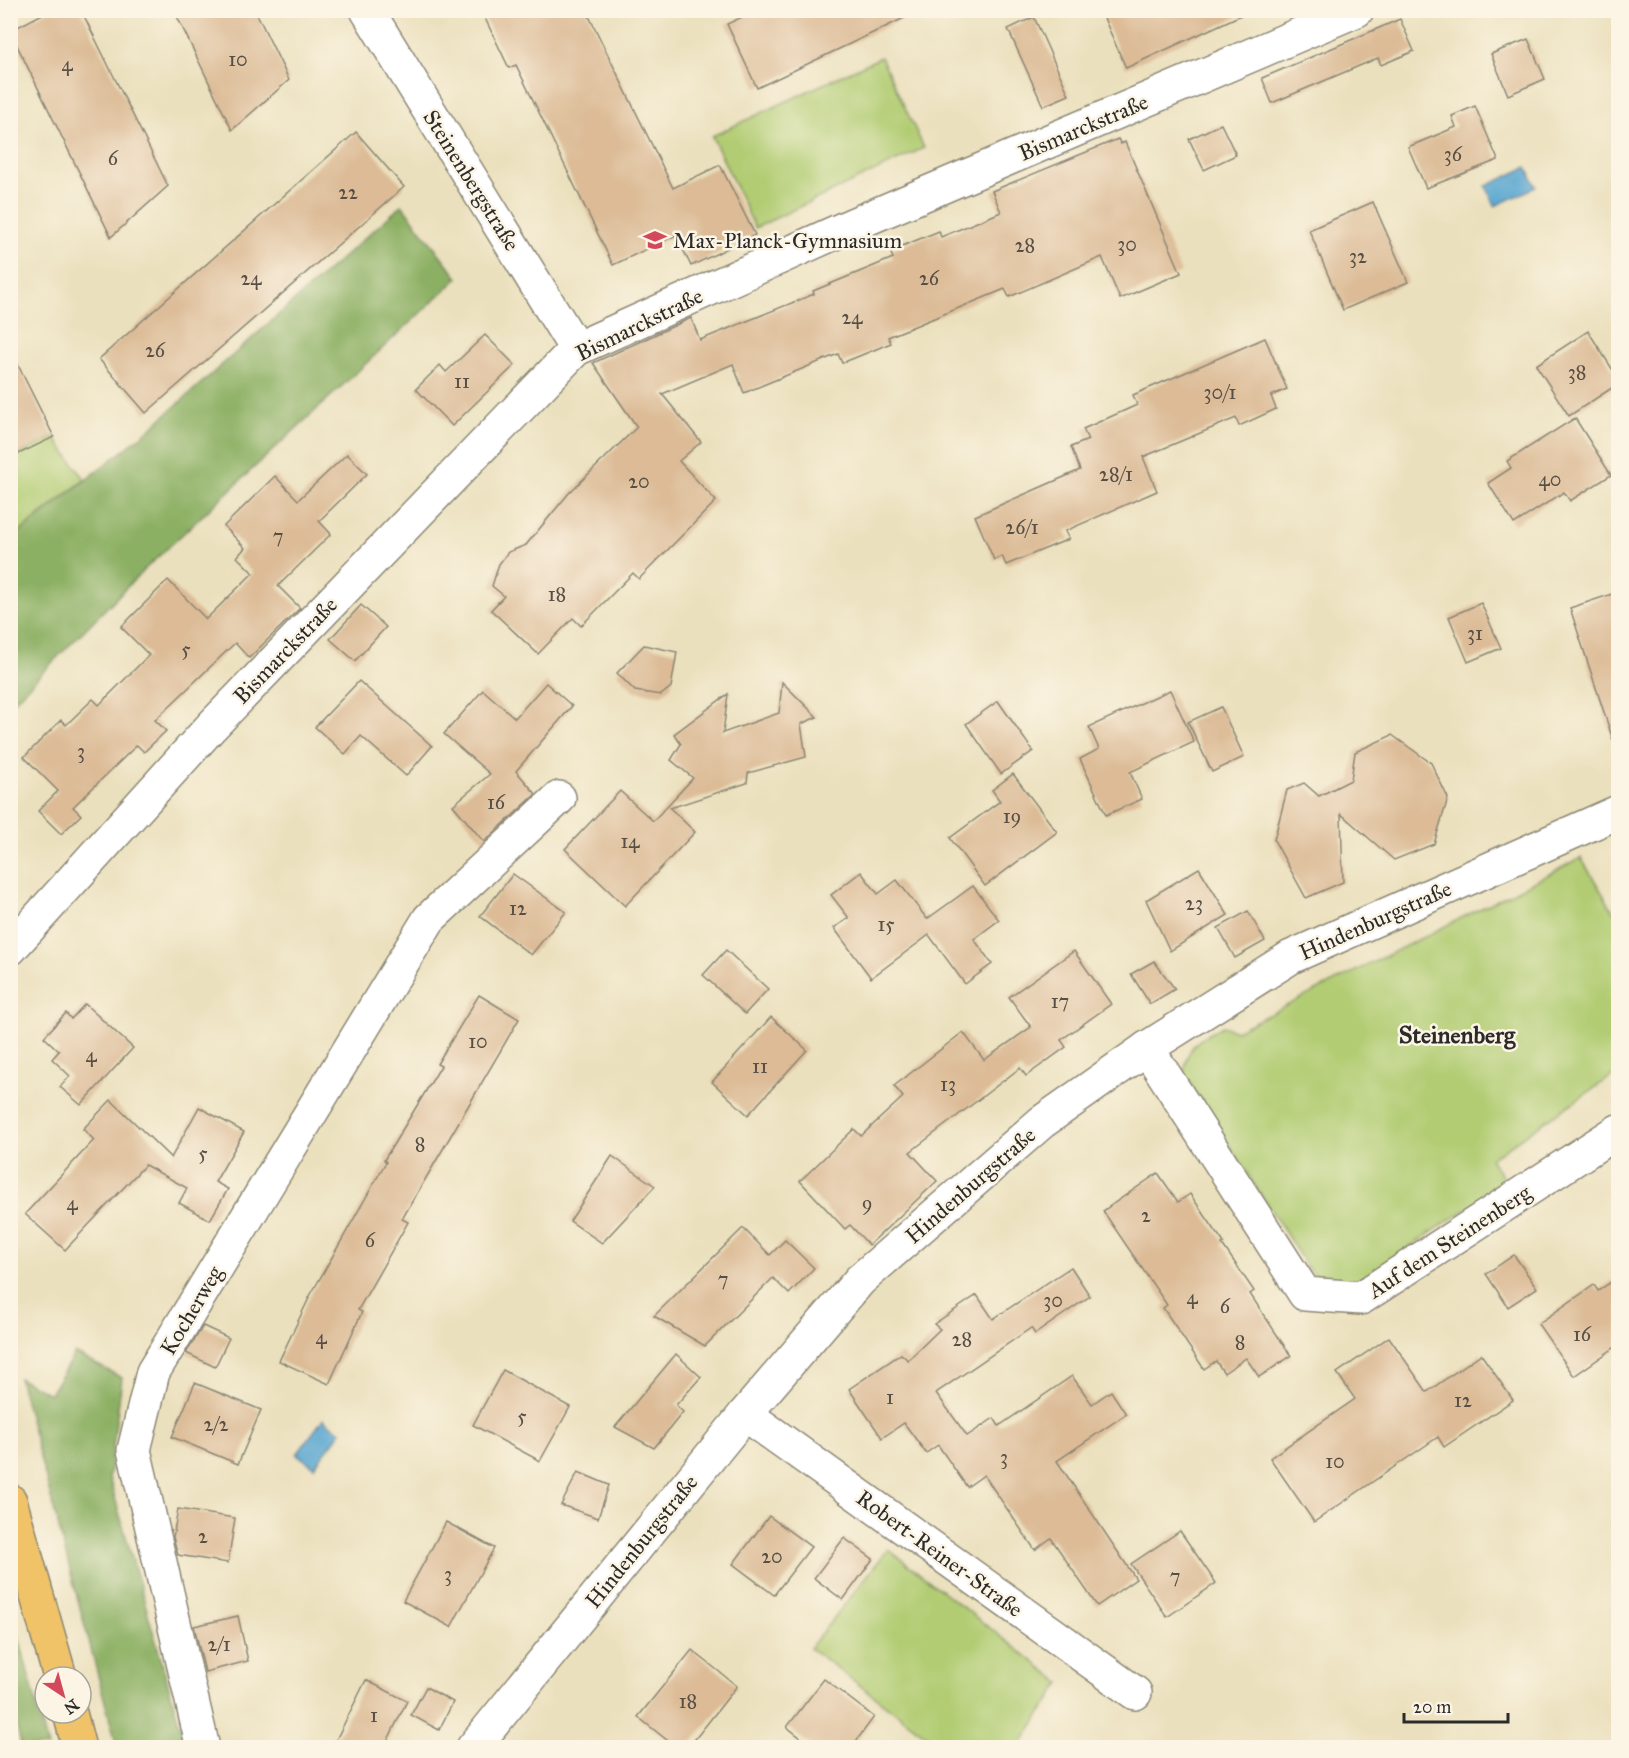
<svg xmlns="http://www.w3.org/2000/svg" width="1629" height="1758" viewBox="0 0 1629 1758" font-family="'IM FELL Great Primer',serif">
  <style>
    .green { fill: #b1cc72; stroke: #6e7c4e; stroke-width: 1.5 }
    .forest { fill: #8cb064; stroke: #5c6e48; stroke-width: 1.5 }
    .water { fill: #57a5d0; stroke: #41687e; stroke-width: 1.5 }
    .building { fill: #dcbb96 }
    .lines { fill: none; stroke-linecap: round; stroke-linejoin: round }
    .minor-casing { stroke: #8b8674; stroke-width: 36 }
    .major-casing { stroke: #8b8674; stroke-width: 36 }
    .minor { stroke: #fff; stroke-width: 33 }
    .major { stroke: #f0c369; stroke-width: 33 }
    .labels { text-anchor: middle; stroke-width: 5; stroke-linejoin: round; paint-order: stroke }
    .number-label { font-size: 20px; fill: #574f46 }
    .street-label { font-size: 22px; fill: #2b2b2b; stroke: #fcf5e5 }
    .poi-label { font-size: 22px; fill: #2b2b2b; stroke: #fcf5e5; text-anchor: start }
    .neighbourhood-label { font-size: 24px; font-weight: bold; fill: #2b2b2b; stroke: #fcf5e5 }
  </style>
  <rect width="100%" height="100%" fill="#fcf5e5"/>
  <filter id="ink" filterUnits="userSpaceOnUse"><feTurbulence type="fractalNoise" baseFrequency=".0167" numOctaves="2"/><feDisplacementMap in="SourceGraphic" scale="12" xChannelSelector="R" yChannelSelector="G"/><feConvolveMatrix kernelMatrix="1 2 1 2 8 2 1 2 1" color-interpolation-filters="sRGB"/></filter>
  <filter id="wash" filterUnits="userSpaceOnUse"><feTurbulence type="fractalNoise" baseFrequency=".008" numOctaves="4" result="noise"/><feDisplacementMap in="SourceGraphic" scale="24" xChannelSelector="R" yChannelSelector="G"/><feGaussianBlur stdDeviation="1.35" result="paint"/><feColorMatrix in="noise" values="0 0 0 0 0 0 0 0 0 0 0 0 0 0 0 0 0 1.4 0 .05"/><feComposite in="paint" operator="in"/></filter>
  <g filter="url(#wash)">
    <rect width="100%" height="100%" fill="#ebe0bd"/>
    <!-- green -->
    <g class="green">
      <path d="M881,57L924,148L755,228L712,136Z"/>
      <path d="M54,437L85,479L11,539V458Z"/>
      <path d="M1581,858L1618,919V1072L1490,1159L1506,1182L1353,1285L1328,1283L1309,1270L1184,1074C1186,1044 1199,1039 1223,1026L1236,1031Z"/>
      <path d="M888,1549L1061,1683L1019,1747H942L810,1648Z"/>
    </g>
    <!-- forest -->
    <g class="forest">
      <path d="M402,205L458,278L145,569L11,704V539L144,434Z"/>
      <path d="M75,1353L122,1378L109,1477L186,1747H117L19,1378L50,1394Z"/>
      <path d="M10,1608H11L48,1747H22L11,1706Z"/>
    </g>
    <!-- water -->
    <g class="water">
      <path d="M1527,167L1536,187L1495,206L1486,186Z"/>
      <path d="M323,1419L341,1432L314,1467L297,1454Z"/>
    </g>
    <g id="blocks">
      <!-- building -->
      <g class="building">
        <path d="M50,10H81L168,186L111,237L10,31Z"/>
        <path d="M174,10H255L289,80L232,130Z"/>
        <path d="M481,10H586L673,188L720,165L755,235L691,266L676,235L613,265L516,65L509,68Z"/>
        <path d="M757,10H921L757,88L727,24Z"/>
        <path d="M1121,10H1252L1126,68L1104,18Z"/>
        <path d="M1034,17L1069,95L1043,106L1008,29Z"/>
        <path d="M1400,19L1414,51L1381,65L1378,58L1272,103L1262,78Z"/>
        <path d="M1528,39L1545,79L1508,95L1491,54Z"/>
        <path d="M1475,106L1498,160L1426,188L1408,147L1456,127L1452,116Z"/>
        <path d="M1221,124L1236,155L1204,170L1189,139Z"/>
        <path d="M356,132L404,187L146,413L99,359Z"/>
        <path d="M1118,139L1121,144L1125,142L1181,273L1120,299L1102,257L1009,297L1005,289L888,337L891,343L842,363L838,354L744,393L733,364L662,394L701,442L679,461L716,501L639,579L633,573L581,626L573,618L538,654L491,610L504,596L492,586L499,564L508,552L526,545L569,493L637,427L593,363L691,318L700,340L814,294L813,291L893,258L890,251L939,231L941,237L1001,212L992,191Z"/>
        <path d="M1373,202L1408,282L1343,310L1309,230Z"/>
        <path d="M1588,331L1618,378V384L1569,416L1536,365Z"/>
        <path d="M485,335L515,365L452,426L416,389L440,365L446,372Z"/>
        <path d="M1265,338L1287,389L1271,396L1276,409L1239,426L1236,418L1143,457L1157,491L1065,531L1069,539L1006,565L1002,556L994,560L975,516L1080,470L1071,447L1088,440L1083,429L1137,405L1133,395Z"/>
        <path d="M10,349L54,437L10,458Z"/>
        <path d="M1575,418L1611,475L1570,501L1564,492L1514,524L1488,483L1511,468L1507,461Z"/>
        <path d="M347,454L367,474L319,521L331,534L278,586L300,608L249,658L235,643L155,720L166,731L144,752L137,745L73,807L81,815L61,834L38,811L58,791L24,757L61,720L66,725L93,699L99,705L149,655L121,627L168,580L206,619L253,573L237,557L245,548L224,526L275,476L298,500Z"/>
        <path d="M1618,592V740H1613L1570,608Z"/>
        <path d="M1481,603L1501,648L1468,662L1449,617Z"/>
        <path d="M361,605L386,627L355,661L330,639Z"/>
        <path d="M644,645L677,652L671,687L661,695L635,691L617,673Z"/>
        <path d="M359,681L432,746L406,776L361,736L345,754L315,727Z"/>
        <path d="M782,682L817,717L801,724L806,757L748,773L747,783L670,808L695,832L625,906L565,849L620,791L653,821L693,778L671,760L681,744L674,734L728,694L723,733L779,713Z"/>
        <path d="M546,683L572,706L516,771L536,794L484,842L453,805L490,774L444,734L483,690L515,718Z"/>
        <path d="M1170,690L1194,742L1130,772L1142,799L1106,815L1080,759L1099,749L1089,727Z"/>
        <path d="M998,701L1033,751L1001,774L966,724Z"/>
        <path d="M1221,707L1244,757L1212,772L1188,722Z"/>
        <path d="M1392,735L1431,763L1448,798L1434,844L1394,860L1341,814L1343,882L1306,898L1274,840L1287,790L1304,783L1319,796L1351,780L1355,752Z"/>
        <path d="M1013,774L1057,832L985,886L950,838L1000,801L992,790Z"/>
        <path d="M1199,868L1228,915L1170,951L1146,900Z"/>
        <path d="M861,872L878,894L897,880L927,919L973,886L999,920L974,939L992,964L965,984L929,935L871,978L834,928L849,918L831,895Z"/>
        <path d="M513,874L566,912L531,955L480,916Z"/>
        <path d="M1248,911L1265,941L1235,958L1218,928Z"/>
        <path d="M726,950L768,989L745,1014L703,975Z"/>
        <path d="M1074,951L1111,1004L1061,1040L1066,1047L1026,1076L1020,1068L910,1152L937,1181L869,1245L850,1225L845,1229L800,1181L854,1129L861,1136L903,1097L894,1086L963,1032L984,1060L1031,1027L1009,997Z"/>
        <path d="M1154,961L1175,989L1150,1004L1131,974Z"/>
        <path d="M479,995L519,1019L402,1219L408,1222L358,1310L362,1312L329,1384L279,1361L310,1296L386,1162L384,1160L441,1066L437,1064Z"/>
        <path d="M85,1004L133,1048L81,1105L60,1087L70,1076L52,1059L59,1051L44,1037L66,1013L71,1019Z"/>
        <path d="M771,1017L807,1050L748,1115L712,1082Z"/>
        <path d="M111,1100L171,1158L199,1107L244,1132L215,1182L228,1189L210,1220L179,1203L187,1188L145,1165L65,1250L25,1214L94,1140L83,1129Z"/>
        <path d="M612,1156L655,1186L602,1243L570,1221Z"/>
        <path d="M1158,1173L1178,1202L1190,1194L1224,1243L1222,1244L1254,1291L1250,1294L1291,1356L1259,1377L1246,1358L1224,1373L1216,1361L1204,1369L1163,1308L1167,1305L1103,1211Z"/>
        <path d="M743,1228L770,1255L785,1240L814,1268L789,1294L773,1278L705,1346L654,1316Z"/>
        <path d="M1514,1255L1537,1288L1508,1307L1486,1274Z"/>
        <path d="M1071,1267L1090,1296L1035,1334L1031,1328L936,1393L967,1436L994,1418L999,1426L1072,1376L1092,1404L1111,1391L1126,1414L1057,1461L1136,1579L1097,1606L1051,1538L1035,1550L984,1475L967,1487L938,1445L926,1453L904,1423L882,1438L849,1389L901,1354L908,1360L940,1329L934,1324L977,1295L993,1319Z"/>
        <path d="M1618,1277V1345L1574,1376L1538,1324L1594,1285L1598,1291Z"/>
        <path d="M203,1326L229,1338L215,1367L186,1353Z"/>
        <path d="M1389,1337L1427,1392L1481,1354L1513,1400L1444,1447L1438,1437L1314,1522L1270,1458L1355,1399L1337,1373Z"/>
        <path d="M676,1354L701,1377L676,1405L683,1412L654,1448L615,1427Z"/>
        <path d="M503,1370L570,1407L540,1461L473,1425Z"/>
        <path d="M195,1383L261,1410L238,1464L172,1437Z"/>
        <path d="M578,1472L609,1485L598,1518L561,1505Z"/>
        <path d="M178,1509L235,1518L228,1563L178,1555L173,1537Z"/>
        <path d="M769,1516L811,1547L774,1595L733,1564Z"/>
        <path d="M446,1522L494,1548L451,1627L403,1601Z"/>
        <path d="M1180,1531L1216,1583L1167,1617L1131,1564Z"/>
        <path d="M844,1538L873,1559L843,1600L814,1578Z"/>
        <path d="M238,1616L248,1661L205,1672L194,1626Z"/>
        <path d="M692,1650L737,1686L688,1748H677L638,1717Z"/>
        <path d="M824,1679L874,1717L851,1748H814L787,1727Z"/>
        <path d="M366,1680L407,1701L384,1748H332Z"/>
        <path d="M426,1687L453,1702L439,1730L411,1715Z"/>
      </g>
    </g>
  </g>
  <g filter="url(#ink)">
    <use href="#blocks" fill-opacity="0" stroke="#8b8674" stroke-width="1.5"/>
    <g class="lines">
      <!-- minor casing -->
      <g class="minor-casing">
        <g id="minor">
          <path d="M367,10L576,349"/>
          <path d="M10,949L211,727L576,349L852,225L1357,10"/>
          <path d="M1147,1048L1305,1294L1361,1298L1618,1131"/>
          <path d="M745,1414L1135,1693"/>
          <path d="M203,1748L134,1450L153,1372L429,919L559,798"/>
          <path d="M473,1748L745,1414L860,1280L1042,1122L1147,1048L1291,957L1618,812"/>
        </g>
      </g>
      <!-- major casing -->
      <g class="major-casing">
        <g id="major">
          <path d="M10,1501L60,1677"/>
          <path d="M70,1713L79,1748"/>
        </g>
      </g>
      <!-- minor -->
      <use href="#minor" class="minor"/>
      <!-- major -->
      <use href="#major" class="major"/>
    </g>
  </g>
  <!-- icons -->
  <defs>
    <g id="school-bare" transform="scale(1.8)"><path d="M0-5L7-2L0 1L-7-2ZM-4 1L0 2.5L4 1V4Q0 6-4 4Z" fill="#d1495b" stroke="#fcf5e5" stroke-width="2.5" paint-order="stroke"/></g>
  </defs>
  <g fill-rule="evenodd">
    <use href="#school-bare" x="655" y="240"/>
  </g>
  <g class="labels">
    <!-- number labels -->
    <g class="number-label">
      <text x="238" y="66">10</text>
      <text x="67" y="71">4</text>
      <text x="1453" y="161">36</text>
      <text x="113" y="165">6</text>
      <text x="348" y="199">22</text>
      <text x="1127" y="251">30</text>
      <text x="1025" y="252">28</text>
      <text x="1358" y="263">32</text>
      <text x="251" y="285">24</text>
      <text x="929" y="285">26</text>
      <text x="852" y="324">24</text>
      <text x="155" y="357">26</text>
      <text x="1577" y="379">38</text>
      <text x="462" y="388">11</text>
      <text x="1220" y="399">30/1</text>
      <text x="1116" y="481">28/1</text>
      <text x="1550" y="486">40</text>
      <text x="639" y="488">20</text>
      <text x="1022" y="534">26/1</text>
      <text x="278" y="543">7</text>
      <text x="557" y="601">18</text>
      <text x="1475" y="640">31</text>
      <text x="186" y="656">5</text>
      <text x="81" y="758">3</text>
      <text x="496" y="809">16</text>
      <text x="1012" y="823">19</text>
      <text x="630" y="848">14</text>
      <text x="1194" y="910">23</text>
      <text x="518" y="915">12</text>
      <text x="886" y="931">15</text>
      <text x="1060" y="1008">17</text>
      <text x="478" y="1048">10</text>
      <text x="91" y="1062">4</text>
      <text x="760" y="1073">11</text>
      <text x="948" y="1091">13</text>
      <text x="420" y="1151">8</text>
      <text x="203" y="1160">5</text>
      <text x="72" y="1210">4</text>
      <text x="867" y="1210">9</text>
      <text x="1146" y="1222">2</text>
      <text x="370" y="1247">6</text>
      <text x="723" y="1286">7</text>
      <text x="1192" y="1304">4</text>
      <text x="1053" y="1307">30</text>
      <text x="1225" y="1313">6</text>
      <text x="1582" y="1341">16</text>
      <text x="321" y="1344">4</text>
      <text x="962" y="1346">28</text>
      <text x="1240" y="1349">8</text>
      <text x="890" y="1404">1</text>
      <text x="1463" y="1407">12</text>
      <text x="522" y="1423">5</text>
      <text x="216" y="1431">2/2</text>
      <text x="1004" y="1464">3</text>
      <text x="1335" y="1468">10</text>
      <text x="203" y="1543">2</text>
      <text x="772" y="1563">20</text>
      <text x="448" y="1581">3</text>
      <text x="1175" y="1583">7</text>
      <text x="219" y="1651">2/1</text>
      <text x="688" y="1708">18</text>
      <text x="374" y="1722">1</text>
    </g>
    <!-- street labels -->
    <g class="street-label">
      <text transform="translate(1083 127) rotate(-23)" y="8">Bismarckstraße</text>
      <text transform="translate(472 180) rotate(58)" y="8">Steinenbergstraße</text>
      <text transform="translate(639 324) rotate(-26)" y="8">Bismarckstraße</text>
      <text transform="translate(285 650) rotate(-46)" y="8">Bismarckstraße</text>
      <text transform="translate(1375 920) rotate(-24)" y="8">Hindenburgstraße</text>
      <text transform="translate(970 1185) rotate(-41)" y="8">Hindenburgstraße</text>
      <text transform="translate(1449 1241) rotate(-33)" y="8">Auf dem Steinenberg</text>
      <text transform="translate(191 1310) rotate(-59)" y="8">Kocherweg</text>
      <text transform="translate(641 1541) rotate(-51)" y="8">Hindenburgstraße</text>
      <text transform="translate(940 1553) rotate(36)" y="8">Robert-Reiner-Straße</text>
    </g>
    <!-- poi labels -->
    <g class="poi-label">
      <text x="673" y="248">Max-Planck-Gymnasium</text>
    </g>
    <!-- neighbourhood labels -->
    <g class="neighbourhood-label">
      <text x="1457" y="1043">Steinenberg</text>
    </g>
  </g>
  <!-- margin -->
  <rect width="1629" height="1758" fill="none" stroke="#fcf5e5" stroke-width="36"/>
  <!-- north arrow -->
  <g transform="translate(63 1695) rotate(144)"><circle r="28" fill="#fcf5e5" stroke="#a8a49b" stroke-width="1.5"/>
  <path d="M0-4.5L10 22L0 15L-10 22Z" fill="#d1495b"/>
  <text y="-9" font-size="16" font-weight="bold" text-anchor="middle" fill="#2b2b2b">N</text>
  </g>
  <!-- scale -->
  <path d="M1404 1713v9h104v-9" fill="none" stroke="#2b2b2b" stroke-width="3"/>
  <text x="1413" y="1713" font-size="18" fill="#2b2b2b" stroke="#fcf5e5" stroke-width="4.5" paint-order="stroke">20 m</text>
</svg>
